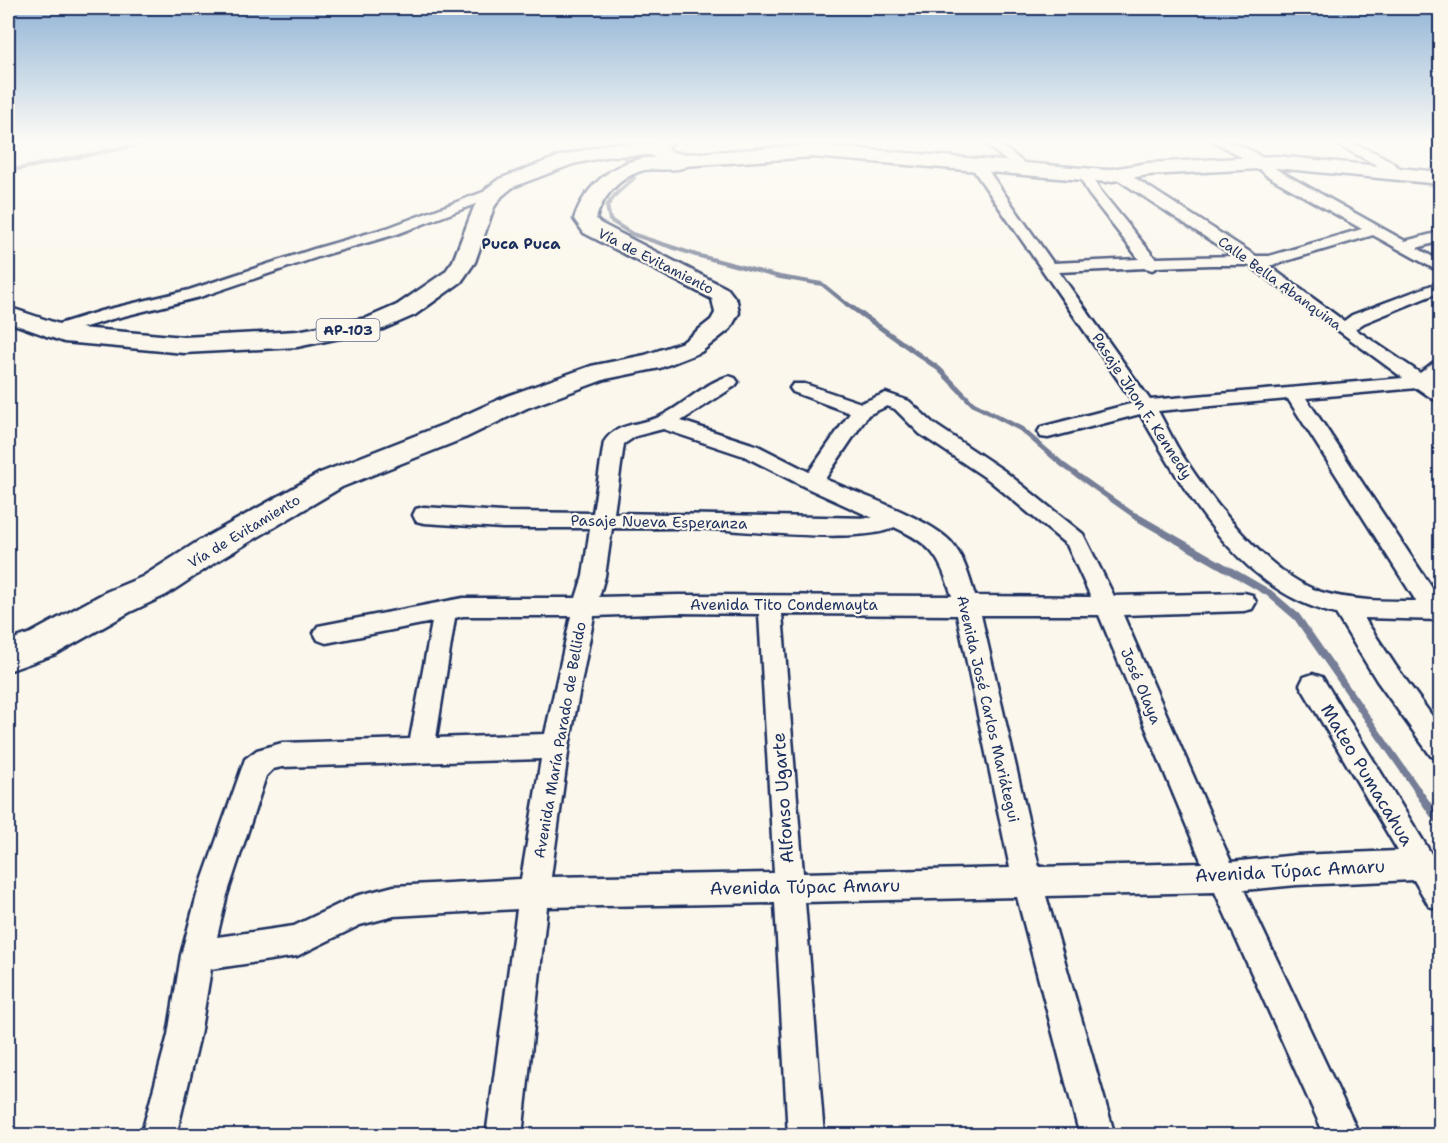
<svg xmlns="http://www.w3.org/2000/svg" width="1448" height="1143" viewBox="0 0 1448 1143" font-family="'Shantell Sans',sans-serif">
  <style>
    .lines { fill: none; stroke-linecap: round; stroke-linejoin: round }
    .stream-far3 { stroke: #747e96; stroke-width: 4 }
    .stream-far2 { stroke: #747e96; stroke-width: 5 }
    .stream-far1 { stroke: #747e96; stroke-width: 7 }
    .stream { stroke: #747e96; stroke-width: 8 }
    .street-casing { stroke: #1b2f5e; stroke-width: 5 }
    .secondary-casing { stroke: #1b2f5e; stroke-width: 5 }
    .primary-casing { stroke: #1b2f5e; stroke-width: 5 }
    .street { fill: #fbf7ec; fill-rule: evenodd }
    .secondary { fill: #fbf7ec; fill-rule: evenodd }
    .primary { fill: #fbf7ec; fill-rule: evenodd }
    .labels { text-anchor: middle; stroke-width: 4.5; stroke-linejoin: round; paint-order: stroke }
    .far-street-label { font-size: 14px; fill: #1b2f5e; stroke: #fbf7ec }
    .shield { fill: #fbf7ec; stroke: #5e6b89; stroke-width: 1.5 }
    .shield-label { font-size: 14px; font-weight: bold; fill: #1b2f5e }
    .far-quarter-label { font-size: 15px; font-weight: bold; fill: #1b2f5e; stroke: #fbf7ec }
    .street-label { font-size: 15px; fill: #1b2f5e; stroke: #fbf7ec }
    .near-street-label { font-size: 18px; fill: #1b2f5e; stroke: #fbf7ec }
  </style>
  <rect width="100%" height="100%" fill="#fbf7ec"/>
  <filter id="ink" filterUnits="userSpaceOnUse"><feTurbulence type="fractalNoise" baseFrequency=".0167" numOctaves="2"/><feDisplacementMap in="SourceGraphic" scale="12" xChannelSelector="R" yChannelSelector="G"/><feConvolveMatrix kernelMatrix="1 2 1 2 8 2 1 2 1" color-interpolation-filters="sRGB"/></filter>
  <g filter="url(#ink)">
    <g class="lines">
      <!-- stream-far3 -->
      <g class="stream-far3">
        <path d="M620,141L623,143L624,154L634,178L616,194L607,206L610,220L632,234L696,255L780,277L822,284L849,306"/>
        <path d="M8,171L158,141"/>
      </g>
      <!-- stream-far2 -->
      <path class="stream-far2" d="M847,304L939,369L973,404L1021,429L1063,465L1138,518"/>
      <!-- stream-far1 -->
      <path class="stream-far1" d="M1135,516L1269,593L1297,617L1418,791"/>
      <!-- stream -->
      <path class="stream" d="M1417,790L1440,823"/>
      <!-- street casing -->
      <g class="street-casing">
        <g id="street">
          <path d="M661,141H676L660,152H650L649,149Z"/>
          <path d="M983,141H996L1030,168L1023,172L1018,171Z"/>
          <path d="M1214,141C1236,139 1259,154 1276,169L1405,241L1440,232V241L1417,248L1440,261V272L1373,235L1269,266L1344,321L1352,315L1440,282V292L1364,323L1355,329L1420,373L1434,362L1440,361V375L1433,381L1440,387V401L1433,399L1417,388L1306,398L1440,600V620L1364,618L1395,665L1440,727V759L1431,756L1377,681L1336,614C1238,591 1187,494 1140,414L1048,438L1041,437L1038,432L1041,427L1134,403L970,165L977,161L982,162L1053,263L1139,259L1088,193L1079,175L1086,171L1091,172L1099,189L1155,258L1234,256L1114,177L1112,174L1114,171H1124L1256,256H1269L1362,229L1266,175L1255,165ZM1211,265H1249L1403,378L1150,400L1059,272L1146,268L1152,270L1158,267ZM1288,399L1416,601C1385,601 1351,601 1321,592C1267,574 1212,501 1182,455C1173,441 1166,425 1158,411Z"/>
          <path d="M1331,141C1348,139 1389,156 1401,170L1397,177H1387L1384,169Z"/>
          <path d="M494,188L501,192L499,195L397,234L324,255L200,297L112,319L52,337L46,336L43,332L46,328L101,311L189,290L314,249L387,228Z"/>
          <path d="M729,376L735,378L738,382L735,386L681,421L758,446L809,472L850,413L793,392L790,388L793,384H805L861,403L886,393L909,401L934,424L1003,470L1083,534L1114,596L1244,593L1252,595L1256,602L1252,609L1244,611L1123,615L1231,862L1297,855L1398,851L1300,685L1304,677L1313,674L1322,677L1440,868V910L1429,906L1414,880L1297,885L1244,890L1360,1136H1325L1215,892L1046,896L1115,1136H1080L1017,897L805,902L824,1136H788L775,903L547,907L522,1136H486L517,909L394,916L360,925L297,956L211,969L200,1035L176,1136H141L168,1035L181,955L197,895L245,759L257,750L282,743L410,739L432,622L326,643L318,640L314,633L318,626L463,598H576L583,576L590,528H502L424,523L416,521L413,515L416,509L424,507L502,512L593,513L604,442C616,423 640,425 659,417C683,406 704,383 729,376ZM887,406L895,409L920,434L989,480L1067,545L1091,597L975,596C969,577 964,556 950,541C926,517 858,494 825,479L868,415ZM663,429L744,456L805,487L873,518L614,513L624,444L636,436ZM894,527C933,545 939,556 952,596L678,595L599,597L605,576L612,528C645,529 679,527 712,529C748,531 868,544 894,527ZM678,613L759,614L774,873L551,877L569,746L594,616ZM782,614L957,615L1010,868L803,873ZM981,615H1099L1202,863L1039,867ZM463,616H571L545,734L436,738L455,618ZM541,759L521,879L394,886L356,896L294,926L217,937L227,895L266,776L273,769L282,767Z"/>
        </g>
      </g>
      <!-- secondary casing -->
      <g class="secondary-casing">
        <path id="secondary" d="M684,154L691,156L694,160C683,175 659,167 644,170C621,176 602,196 596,219L600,223L728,289L737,301L739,313L730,329L701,352L660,368L606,379L527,408L465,438L342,487L219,560L166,595L130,612L56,654L8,671V641L31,633L106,592L142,577L197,542L320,473L445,424L507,396L591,366L645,355L683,342L711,320L715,313L712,299L584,233L574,219C584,187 613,162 646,158C660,157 671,157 684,154Z"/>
      </g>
      <!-- primary casing -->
      <g class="primary-casing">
        <path id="primary" d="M655,143L673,152L684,154L813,145L1106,170L1148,163L1276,156L1440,172V184L1276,168L1148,175L1106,182L813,157L684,166L660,161L651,155L610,156L573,164L513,187L502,196L494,207L475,262L461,282L415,315L383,329L297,347L184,353L64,342L8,322V307L68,327L184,337L297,331L367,318L397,305L445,272L453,261L474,207L487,188L499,179L560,156L610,144Z"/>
      </g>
      <!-- street -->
      <use href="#street" class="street"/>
      <!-- secondary -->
      <use href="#secondary" class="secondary"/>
      <!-- primary -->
      <use href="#primary" class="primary"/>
    </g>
  </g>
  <!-- sky -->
  <linearGradient id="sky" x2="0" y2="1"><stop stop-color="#91b4d6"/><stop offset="0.47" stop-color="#fdfbf6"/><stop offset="1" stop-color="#fdfbf6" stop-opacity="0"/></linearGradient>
  <rect width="1448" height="301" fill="url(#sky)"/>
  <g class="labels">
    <!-- far-street labels -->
    <g class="far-street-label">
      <text transform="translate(656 261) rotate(27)" y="5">Vía de Evitamiento</text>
      <text transform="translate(1280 283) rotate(36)" y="5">Calle Bella Abanquina</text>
      <text transform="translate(244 531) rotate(-31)" y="5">Vía de Evitamiento</text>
    </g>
    <!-- shield labels -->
    <rect class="shield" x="316.5" y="319" width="63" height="22" rx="4.5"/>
    <g class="shield-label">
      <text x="348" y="335">AP-103</text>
    </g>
    <!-- far-quarter labels -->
    <g class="far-quarter-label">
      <text x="521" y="249">Puca Puca</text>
    </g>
    <!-- street labels -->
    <g class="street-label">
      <text transform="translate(1142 406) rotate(57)" y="5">Pasaje Jhon F. Kennedy</text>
      <text transform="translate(659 522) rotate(1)" y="5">Pasaje Nueva Esperanza</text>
      <text x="784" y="610">Avenida Tito Condemayta</text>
      <text transform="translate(1141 686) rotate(67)" y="5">José Olaya</text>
      <text transform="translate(988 709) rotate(77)" y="5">Avenida José Carlos Mariátegui</text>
      <text transform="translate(560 740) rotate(-80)" y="5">Avenida María Parado de Bellido</text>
    </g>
    <!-- near-street labels -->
    <g class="near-street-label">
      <text transform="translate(1367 775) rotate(59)" y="6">Mateo Pumacahua</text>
      <text transform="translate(783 798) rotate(-94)" y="6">Alfonso Ugarte</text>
      <text transform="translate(1290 871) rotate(-3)" y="6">Avenida Túpac Amaru</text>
      <text transform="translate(805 887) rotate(-1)" y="6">Avenida Túpac Amaru</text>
    </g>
  </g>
  <!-- margin -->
  <rect width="1448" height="1143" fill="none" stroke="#fbf7ec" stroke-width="30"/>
  <rect x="15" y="15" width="1418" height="1113" fill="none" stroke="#1b2f5e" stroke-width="2" filter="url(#ink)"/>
</svg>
